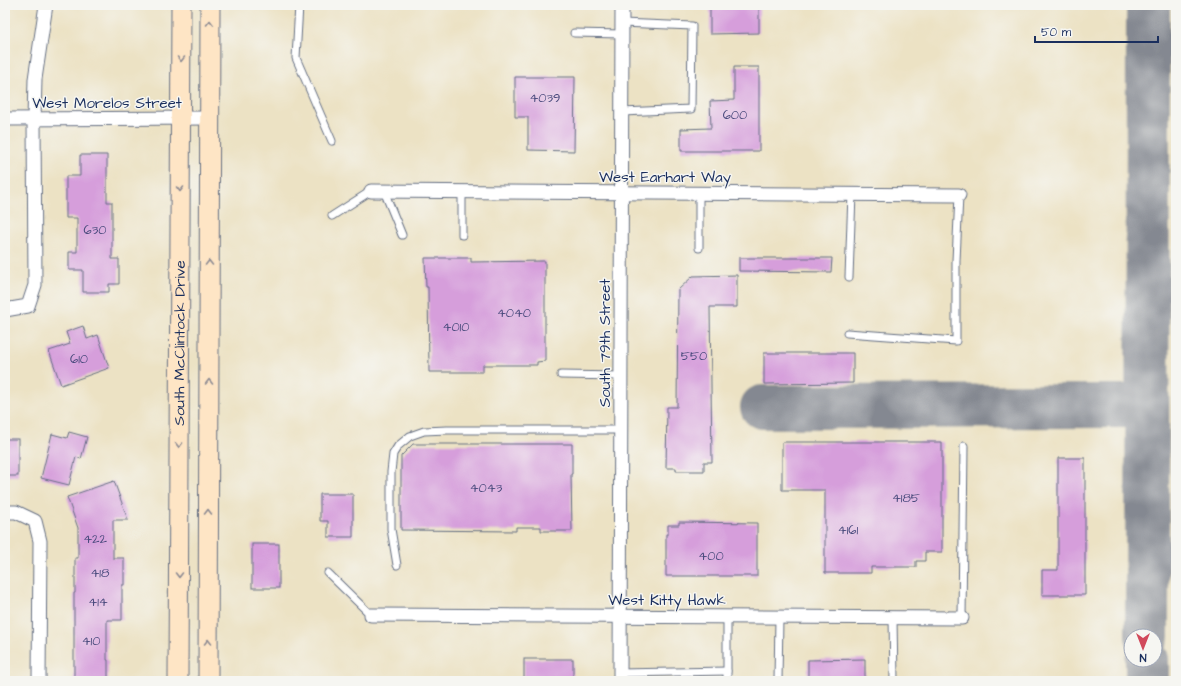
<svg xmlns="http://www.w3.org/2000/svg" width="1181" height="686" viewBox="0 0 1181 686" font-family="'Architects Daughter',sans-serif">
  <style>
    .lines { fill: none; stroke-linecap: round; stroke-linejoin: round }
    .taxiway { stroke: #848891; stroke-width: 44 }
    .building { fill: #d69edb }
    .service-casing { stroke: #646e82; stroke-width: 9 }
    .minor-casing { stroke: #646e82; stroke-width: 15 }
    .secondary-casing { stroke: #646e82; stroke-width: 21 }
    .service { stroke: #fff; stroke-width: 7 }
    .minor { stroke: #fff; stroke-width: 13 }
    .secondary { stroke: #fee5c5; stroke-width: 19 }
    .oneway { stroke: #8c8a92 }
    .labels { text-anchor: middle; stroke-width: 3; stroke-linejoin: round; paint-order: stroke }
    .number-label { font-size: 13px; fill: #4a4b7d }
    .street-label { font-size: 15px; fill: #1b2f5e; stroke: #f6f6f2 }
  </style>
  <rect width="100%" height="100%" fill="#f6f6f2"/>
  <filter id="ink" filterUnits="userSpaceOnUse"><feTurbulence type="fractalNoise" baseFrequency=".025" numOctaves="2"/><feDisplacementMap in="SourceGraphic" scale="8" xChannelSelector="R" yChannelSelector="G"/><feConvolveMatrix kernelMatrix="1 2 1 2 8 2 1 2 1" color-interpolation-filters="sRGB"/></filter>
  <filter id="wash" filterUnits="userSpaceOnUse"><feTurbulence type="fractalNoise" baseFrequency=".012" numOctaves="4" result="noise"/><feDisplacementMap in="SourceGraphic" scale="16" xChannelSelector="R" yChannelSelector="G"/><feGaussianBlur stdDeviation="0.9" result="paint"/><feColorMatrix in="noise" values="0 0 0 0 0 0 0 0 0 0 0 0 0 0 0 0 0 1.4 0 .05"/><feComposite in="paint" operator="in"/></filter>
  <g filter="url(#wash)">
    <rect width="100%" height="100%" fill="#ece2c4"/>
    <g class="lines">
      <!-- taxiway -->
      <g class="taxiway">
        <path d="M762,407L1147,406"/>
        <path d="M1147,636L1148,5"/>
        <path d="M1147,681V660"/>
      </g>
    </g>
    <g id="blocks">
      <!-- building -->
      <g class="building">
        <path d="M710,5H759V33L710,34Z"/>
        <path d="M734,67H759V151H681V129L711,128L710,101L734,100Z"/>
        <path d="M515,77H575L574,151L528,150V117H515Z"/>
        <path d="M80,155H107V202H112V259H119V284H109V292H83V270H69V252H77V218H66V176H80Z"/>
        <path d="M425,258H471V262L545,261V361L537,362V365H483V372H429L428,287H426Z"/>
        <path d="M739,258H832L831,272L739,271Z"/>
        <path d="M737,275V307H710L712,462H704V471H676V468H666L667,407H677L678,290L693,276Z"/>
        <path d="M83,326L87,339L98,335L109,368L61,385L49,351L70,344L66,332Z"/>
        <path d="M764,353H853V383L764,384Z"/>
        <path d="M69,432L87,437L81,459L76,457L69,485L41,478L52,434L67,438Z"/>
        <rect x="5" y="439" width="13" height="37"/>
        <path d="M782,442H942V552H925V561H916V567H871V573H825V490H782Z"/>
        <path d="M413,444H572V474H571L572,531H541V527H516V531L401,530V456Z"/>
        <path d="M1058,458H1085V595H1042V570H1058Z"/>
        <path d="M114,481L128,520H113V558H124V585H122V620H107V660H108V681H74V593H75V558H78V528L67,497Z"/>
        <path d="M320,494H353V537H328V521H320Z"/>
        <path d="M679,522L757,523V576H666V534H668V525H679Z"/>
        <rect x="252" y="544" width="27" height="44"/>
        <rect x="524" y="659" width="49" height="22"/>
        <path d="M865,659V681H808V660Z"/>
      </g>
    </g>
  </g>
  <g filter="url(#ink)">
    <use href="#blocks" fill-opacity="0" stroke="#646e82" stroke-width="1"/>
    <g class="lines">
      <!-- service casing -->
      <g class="service-casing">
        <g id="service">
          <path d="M299,5L296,58L332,141"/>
          <path d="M574,33L622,34"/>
          <path d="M622,112L691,109L692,26L622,23"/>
          <path d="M384,191L402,235"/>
          <path d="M699,193V248"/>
          <path d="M332,216L371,191"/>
          <path d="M462,235V191"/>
          <path d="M849,277L852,194"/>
          <path d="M847,333L956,341V261L959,195"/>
          <path d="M561,375L621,376"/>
          <path d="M397,565L391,529V472L393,454L398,446L410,436L424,431L447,430H621"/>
          <path d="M328,573L371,615"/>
          <path d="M727,617V681"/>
          <path d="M893,618L894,681"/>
          <path d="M962,618L964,446"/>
          <path d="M620,673L727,671"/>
          <path d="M778,681L779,617"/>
        </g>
      </g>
      <!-- minor casing -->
      <g class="minor-casing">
        <g id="minor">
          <path d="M5,119L210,118"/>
          <path d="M371,191L959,195"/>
          <path d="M5,310L28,306L35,285L34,119L35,79L46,5"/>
          <path d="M5,512H16L35,521L40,541L39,681"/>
          <path d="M371,615L962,618"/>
          <path d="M620,681L622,5"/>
        </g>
      </g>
      <!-- secondary casing -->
      <g class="secondary-casing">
        <g id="secondary">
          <path id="s1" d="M178,681L181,5"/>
          <path d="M208,681L210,5"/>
        </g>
      </g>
      <!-- service -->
      <use href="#service" class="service"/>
      <!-- minor -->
      <use href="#minor" class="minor"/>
      <!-- secondary -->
      <use href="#secondary" class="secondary"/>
    </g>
    <!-- one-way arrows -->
    <defs><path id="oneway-chevron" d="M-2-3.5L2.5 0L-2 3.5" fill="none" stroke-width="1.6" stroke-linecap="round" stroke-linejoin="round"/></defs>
    <g class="oneway">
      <use href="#oneway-chevron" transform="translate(210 23) rotate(-90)"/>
      <use href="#oneway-chevron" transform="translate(181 59) rotate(90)"/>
      <use href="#oneway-chevron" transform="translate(180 189) rotate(90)"/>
      <use href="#oneway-chevron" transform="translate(209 263) rotate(-90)"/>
      <use href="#oneway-chevron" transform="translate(209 382) rotate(-90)"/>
      <use href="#oneway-chevron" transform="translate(179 445) rotate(90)"/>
      <use href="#oneway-chevron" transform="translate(208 512) rotate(-90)"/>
      <use href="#oneway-chevron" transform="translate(179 575) rotate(90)"/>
      <use href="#oneway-chevron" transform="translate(208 642) rotate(-90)"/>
    </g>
  </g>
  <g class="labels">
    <!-- number labels -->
    <g class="number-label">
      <text x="545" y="102">4039</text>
      <text x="735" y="119">600</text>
      <text x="95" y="234">630</text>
      <text x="514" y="317">4040</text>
      <text x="456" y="331">4010</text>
      <text x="694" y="360">550</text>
      <text x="79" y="363">610</text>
      <text x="486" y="492">4043</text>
      <text x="906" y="502">4185</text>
      <text x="848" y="534">4161</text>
      <text x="95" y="543">422</text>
      <text x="711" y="560">400</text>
      <text x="100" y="577">418</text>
      <text x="98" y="606">414</text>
      <text x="91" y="645">410</text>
    </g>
    <!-- street labels -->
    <g class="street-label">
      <text x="107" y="108">West Morelos Street</text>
      <text x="665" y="182">West Earhart Way</text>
      <text dy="5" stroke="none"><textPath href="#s1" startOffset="338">South McClintock Drive</textPath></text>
      <text transform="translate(605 343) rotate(-90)" y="5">South 79th Street</text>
      <text x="667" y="605">West Kitty Hawk</text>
    </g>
  </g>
  <!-- margin -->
  <rect width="1181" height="686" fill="none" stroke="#f6f6f2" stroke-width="20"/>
  <!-- north arrow -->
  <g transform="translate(1143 648) rotate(180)"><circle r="19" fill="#f6f6f2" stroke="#9ea6b7"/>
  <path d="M0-3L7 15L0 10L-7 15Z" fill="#d1495b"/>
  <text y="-6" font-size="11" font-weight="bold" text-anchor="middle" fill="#1b2f5e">N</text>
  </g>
  <!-- scale -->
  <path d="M1035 36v6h123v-6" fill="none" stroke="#1b2f5e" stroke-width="2"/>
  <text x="1041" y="36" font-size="12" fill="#1b2f5e" stroke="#f6f6f2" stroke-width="3" paint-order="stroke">50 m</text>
</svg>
